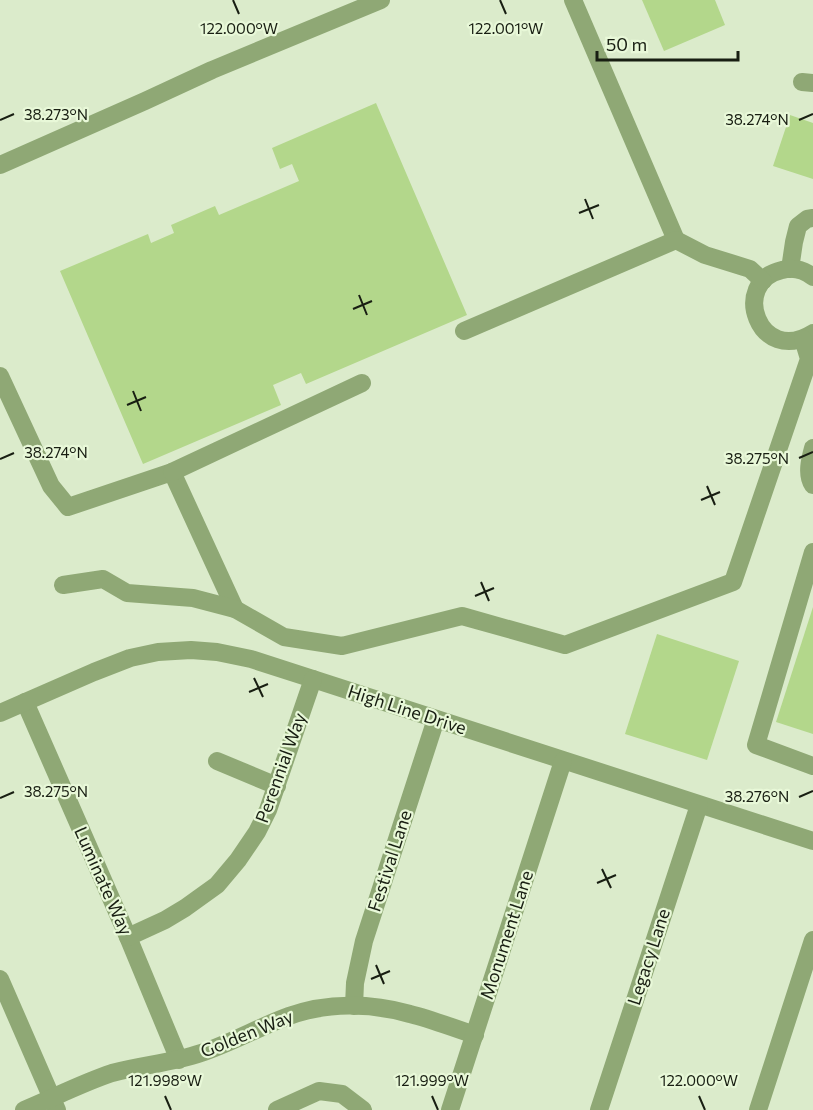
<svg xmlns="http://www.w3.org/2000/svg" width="813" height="1110" viewBox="0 0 813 1110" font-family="Commissioner,sans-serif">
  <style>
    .building { fill: #b3d78b }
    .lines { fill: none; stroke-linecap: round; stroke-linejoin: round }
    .minor { stroke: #8fa875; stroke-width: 18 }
    .ticks { fill: none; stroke: #181e12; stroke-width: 2 }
    .labels { text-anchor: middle; stroke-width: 4.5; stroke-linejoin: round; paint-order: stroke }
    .street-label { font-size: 18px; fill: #181e12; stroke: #e8f8d8 }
    .ticks-label { font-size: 15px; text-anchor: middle; fill: #181e12; stroke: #e8f8d8; stroke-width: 4.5; stroke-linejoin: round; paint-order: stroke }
  </style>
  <rect width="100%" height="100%" fill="#dbebcb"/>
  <!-- building -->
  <g class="building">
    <path d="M642,0H715L725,25L664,51Z"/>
    <path d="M376,103L467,315L306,384L301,373L273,385L281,405L143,464L60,271L148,234L151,243L174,233L171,225L215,206L219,215L299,181L292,164L280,169L272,148Z"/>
    <path d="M790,115L813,123V179L773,166Z"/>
    <path d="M813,607V734L776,722Z"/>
    <path d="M657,634L739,661L707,760L625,734Z"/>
  </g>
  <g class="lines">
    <!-- minor -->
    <g class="minor">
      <path d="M573,0L676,240"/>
      <path d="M802,82L813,83"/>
      <path d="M0,165L145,101L212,70L381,0"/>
      <path d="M790,269L794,242L798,226L807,219L813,218"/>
      <path d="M813,277C804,270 793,267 782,270C729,282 759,367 813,333"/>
      <path d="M464,331L676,240L705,255L750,269L763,281"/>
      <path d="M0,376L51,486L68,507L172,472L235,609"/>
      <path d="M813,448C810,459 806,475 813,485"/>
      <path d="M172,472L362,383"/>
      <path d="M813,552L756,745L813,766"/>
      <path d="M63,585L103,579L127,593L193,598L235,609L284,637L342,646L462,616L565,645L733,582L809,359L803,339"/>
      <path d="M25,702L128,937L179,1060"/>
      <path d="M0,713L94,672L130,658L158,652L191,650L217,652L251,659L313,679L813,841"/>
      <path d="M217,761L277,786"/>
      <path d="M128,937L165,920L185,908L217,885L238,860L257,832L268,810L313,679"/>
      <path d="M0,979L57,1110"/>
      <path d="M354,1006L355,983L364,941L436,719"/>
      <path d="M24,1110C53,1098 82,1083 112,1073C141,1065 172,1063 201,1053C231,1043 259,1027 289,1016C327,1002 371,1003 410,1014C431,1019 453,1028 475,1035"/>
      <path d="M277,1110L319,1091L342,1094L363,1110"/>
      <path d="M450,1110L563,761"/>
      <path d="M599,1110L699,805"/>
      <path d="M758,1110L813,940"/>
    </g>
  </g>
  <!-- ticks -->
  <path class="ticks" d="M233,0L239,14M500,0L506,14M0,120L14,114M799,120L813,114M585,199L593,219M579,213L599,205M359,295L367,315M353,309L372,301M133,391L141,411M127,405L146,397M799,458L813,452M0,459L14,453M707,486L715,505M701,500L720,492M481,582L489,601M475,596L494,588M254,678L263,697M249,692L268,684M799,797L813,791M0,798L14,792M602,869L611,888M597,883L616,875M376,965L384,984M371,979L390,971M165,1096L171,1110M432,1096L438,1110M699,1096L705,1110"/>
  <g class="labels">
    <!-- street labels -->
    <g class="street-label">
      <text transform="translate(407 710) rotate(18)" y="6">High Line Drive</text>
      <text transform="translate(281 768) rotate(-70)" y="6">Perennial Way</text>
      <text transform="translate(390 861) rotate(-72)" y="6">Festival Lane</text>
      <text transform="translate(103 881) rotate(66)" y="6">Luminate Way</text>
      <text transform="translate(507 935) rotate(-72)" y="6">Monument Lane</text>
      <text transform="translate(649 957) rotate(-72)" y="6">Legacy Lane</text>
      <text transform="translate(247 1034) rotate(-22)" y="6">Golden Way</text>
    </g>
  </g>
  <g class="ticks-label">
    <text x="239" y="34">122.000°W</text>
    <text x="506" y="34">122.001°W</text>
    <text x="56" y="120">38.273°N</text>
    <text x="757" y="125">38.274°N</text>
    <text x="56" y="458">38.274°N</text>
    <text x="757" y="464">38.275°N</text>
    <text x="56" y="797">38.275°N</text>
    <text x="757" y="802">38.276°N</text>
    <text x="165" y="1086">121.998°W</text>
    <text x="432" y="1086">121.999°W</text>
    <text x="699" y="1086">122.000°W</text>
  </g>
  <!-- scale -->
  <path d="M597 51v9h141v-9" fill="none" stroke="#181e12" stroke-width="3"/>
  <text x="606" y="51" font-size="18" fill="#181e12" stroke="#e8f8d8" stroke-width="4.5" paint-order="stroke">50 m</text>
</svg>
